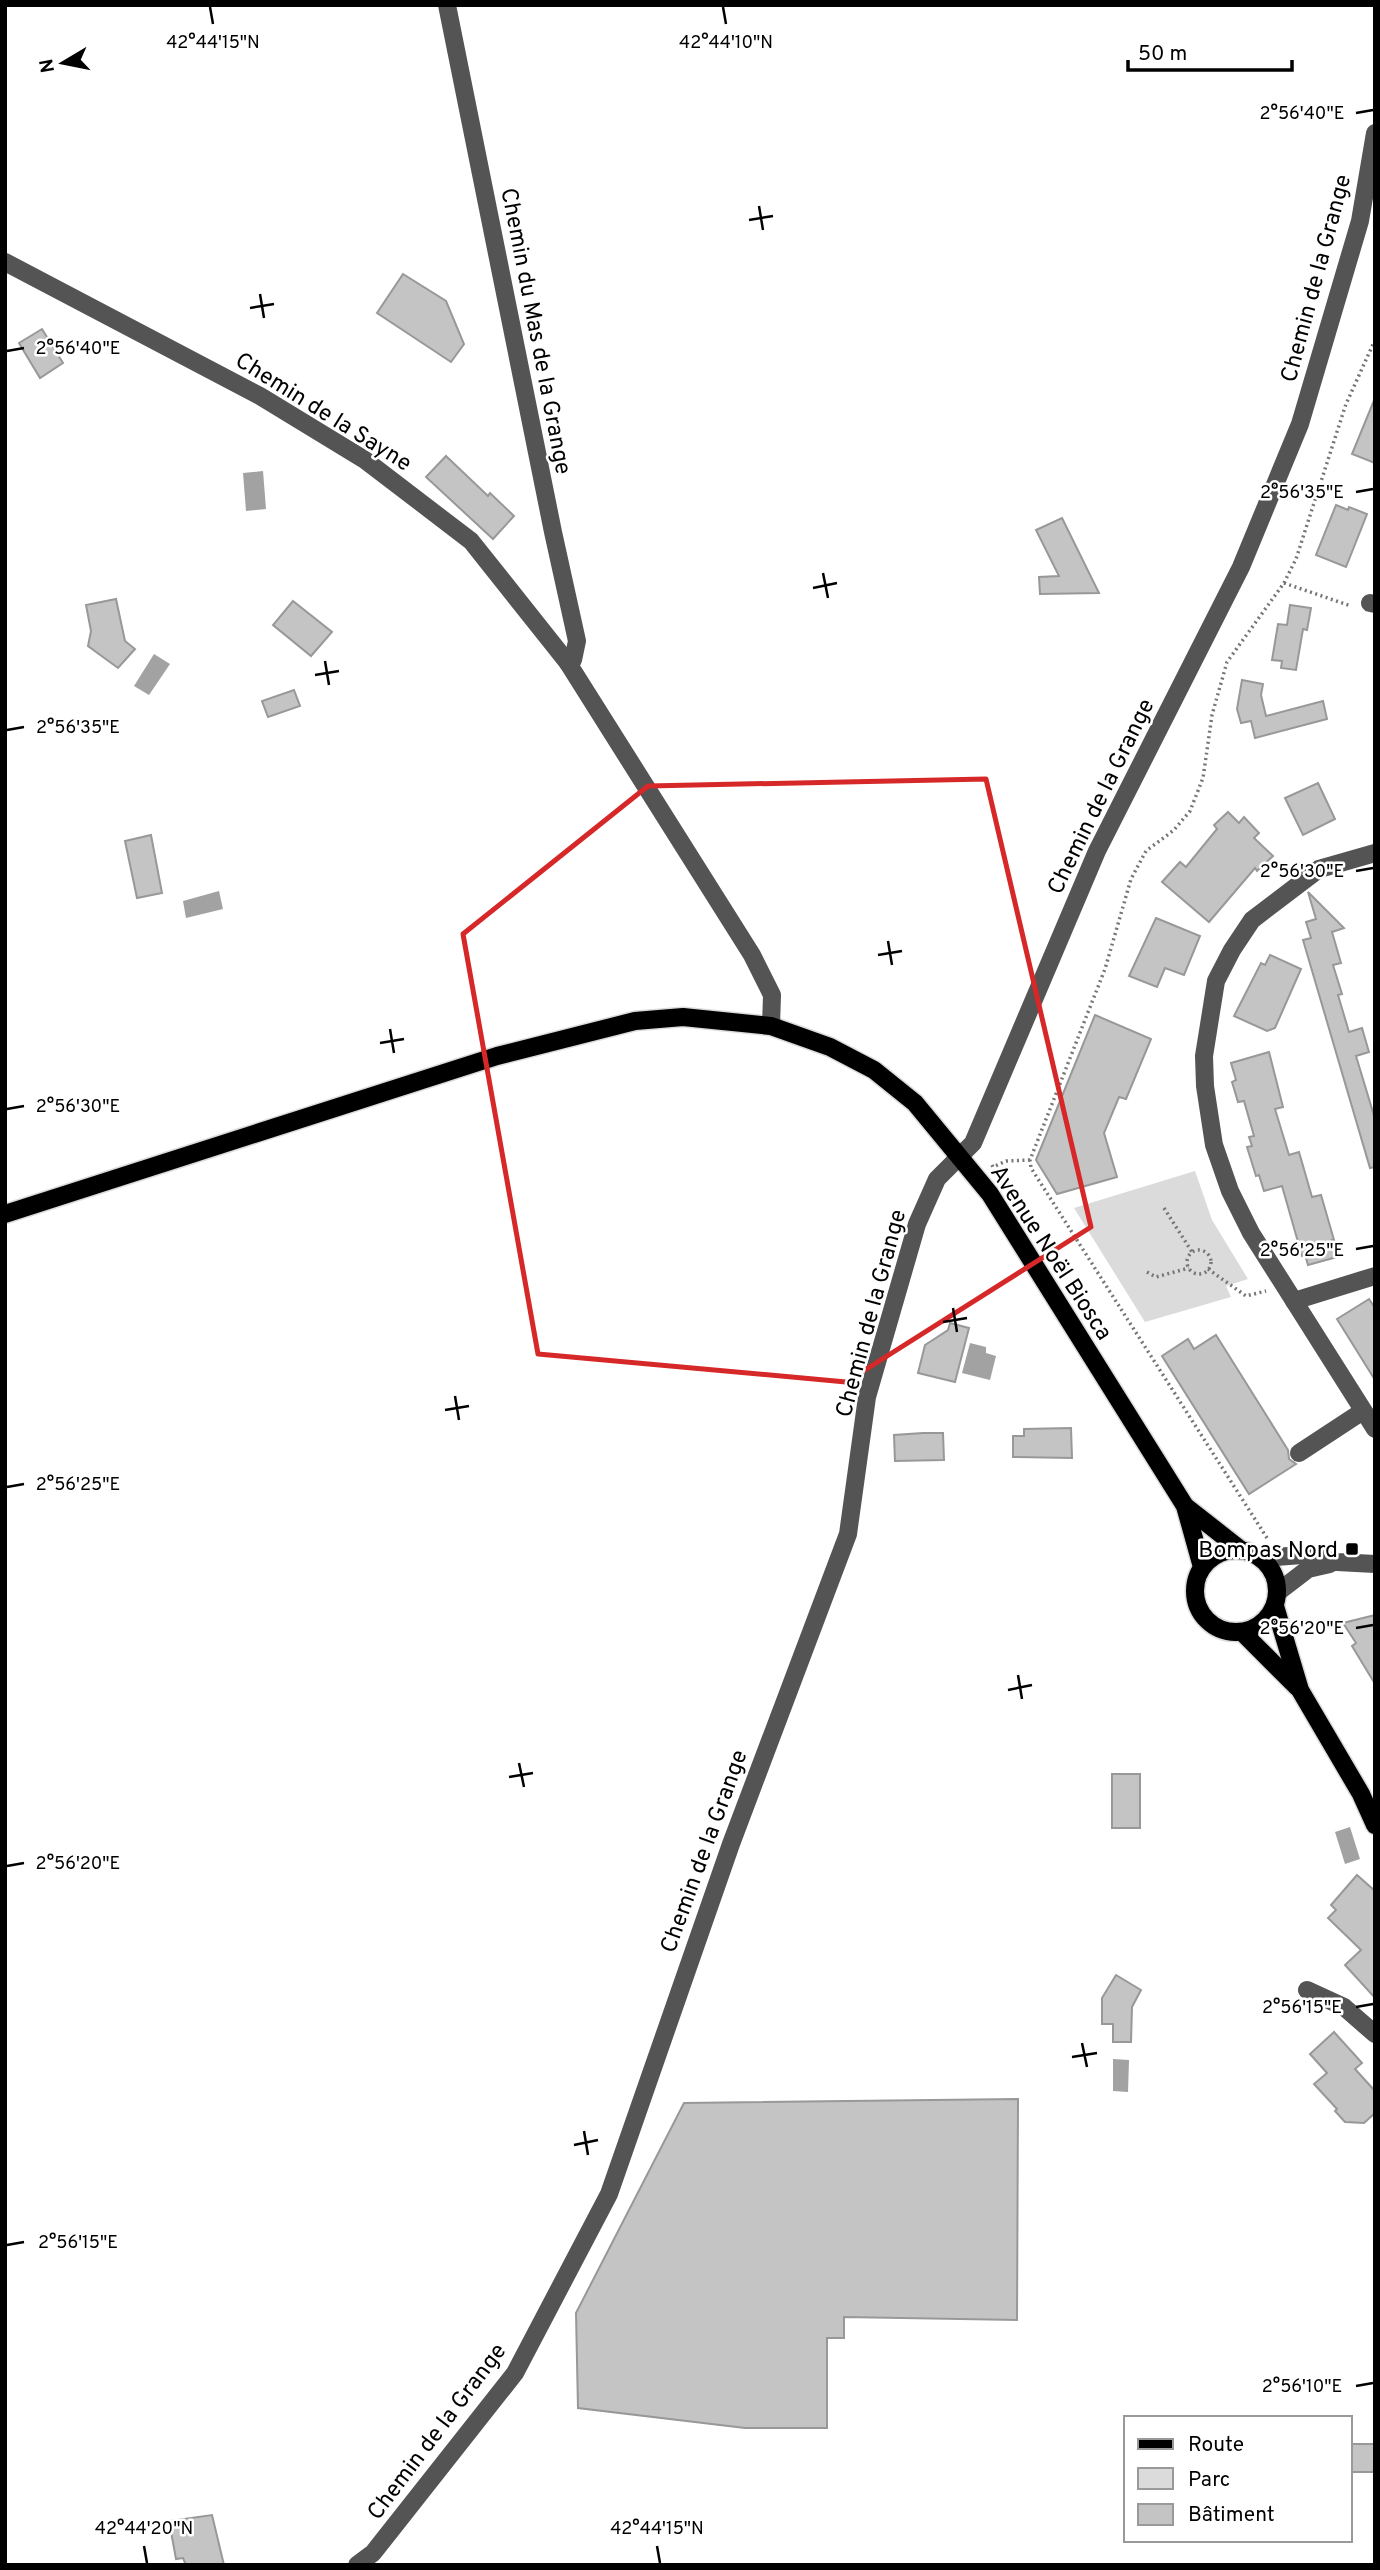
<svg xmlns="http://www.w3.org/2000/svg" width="1380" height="2570" viewBox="0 0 1380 2570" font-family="Overpass,sans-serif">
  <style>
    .green { fill: #dbdbdb }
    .water { fill: #a2a2a2 }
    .building { fill: #c4c4c4; stroke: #989898; stroke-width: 2 }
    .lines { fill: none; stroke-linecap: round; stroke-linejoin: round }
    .major-casing { stroke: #dbdbdb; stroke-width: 21 }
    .path { stroke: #767676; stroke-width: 3.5; stroke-dasharray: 2 3.5; stroke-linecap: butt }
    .minor { stroke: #545454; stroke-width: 18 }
    .major { stroke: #000; stroke-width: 18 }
    .marked { fill: none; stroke: #d62828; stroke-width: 5; stroke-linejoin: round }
    .ticks { fill: none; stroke: #000; stroke-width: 2.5 }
    .poi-dot { fill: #000; stroke: #fff; stroke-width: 2.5 }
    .labels { text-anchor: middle; stroke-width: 5; stroke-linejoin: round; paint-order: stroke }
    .street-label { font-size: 23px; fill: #000; stroke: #fff }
    .poi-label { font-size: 23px; fill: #000; stroke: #fff; text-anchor: end }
    .ticks-label { font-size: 18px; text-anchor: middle; fill: #000; stroke: #fff; stroke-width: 5; stroke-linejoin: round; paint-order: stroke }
  </style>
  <rect width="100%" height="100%" fill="#fff"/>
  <!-- green -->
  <path class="green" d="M1195,1171L1212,1220L1248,1279L1226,1286L1231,1297L1145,1322L1074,1208Z"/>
  <!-- water -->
  <g class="water">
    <path d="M263,471L266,509L246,511L243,473Z"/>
    <path d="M154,654L170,664L149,695L134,686Z"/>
    <path d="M219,891L223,909L186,918L183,901Z"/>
    <path d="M970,1343L986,1347V1353L996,1356L990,1380L962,1373Z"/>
    <path d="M1350,1827L1360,1859L1345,1864L1335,1832Z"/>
    <path d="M1113,2059L1129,2060L1128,2092L1113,2091Z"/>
  </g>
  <!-- building -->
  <g class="building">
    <path d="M403,274L446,301L464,344L451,362L377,313Z"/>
    <path d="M42,329L63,363L40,378L19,343Z"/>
    <path d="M1375,398V463L1352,454Z"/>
    <path d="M446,456L488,496L490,493L514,516L493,539L426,477Z"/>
    <path d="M1336,505L1348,510L1349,507L1367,514L1346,567L1316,555Z"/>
    <path d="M1062,518L1099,593L1040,594L1039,577L1059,576L1036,530Z"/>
    <path d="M116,599L125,641L135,649L118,668L88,646L91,631L86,605Z"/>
    <path d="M293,601L332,632L311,656L273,625Z"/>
    <path d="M1290,605L1311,608L1307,630L1303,629L1296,670L1281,668L1282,661L1272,660L1278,624L1287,625Z"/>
    <path d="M1242,680L1263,684L1261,695L1266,716L1323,701L1327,719L1255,738L1251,721L1241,723L1237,709Z"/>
    <path d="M294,690L300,706L268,717L262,701Z"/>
    <path d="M1318,783L1335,819L1303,835L1285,798Z"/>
    <path d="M1228,812L1239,823L1244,817L1259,833L1254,838L1273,856L1257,871L1255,868L1209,922L1162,882L1180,862L1186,867L1217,829L1214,825Z"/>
    <path d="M151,835L162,893L137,898L125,841Z"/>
    <path d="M1308,892L1344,928L1332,932L1341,963L1333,965L1342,994L1338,995L1349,1032L1362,1028L1369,1052L1356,1056L1375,1119V1167L1370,1168L1303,940L1311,938L1306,922L1316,919Z"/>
    <path d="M1156,918L1200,936L1184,975L1165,968L1157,987L1129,976Z"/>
    <path d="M1270,955L1301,969L1275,1028L1267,1031L1234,1016L1261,963L1265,965Z"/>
    <path d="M1095,1015L1151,1039L1126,1099L1119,1097L1104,1133L1117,1177L1057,1194L1036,1160Z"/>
    <path d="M1269,1052L1283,1107L1275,1109L1289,1155L1299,1152L1312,1197L1321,1195L1334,1240H1332L1337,1257L1308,1265L1305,1255L1302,1256L1282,1186L1264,1191L1259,1175L1256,1176L1247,1147L1252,1146L1249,1137L1254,1136L1244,1101L1238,1102L1232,1082L1236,1080L1231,1063Z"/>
    <path d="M1369,1299L1375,1308V1380L1337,1319Z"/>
    <path d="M950,1323L969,1328L955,1382L918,1373L925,1345L948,1330Z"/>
    <path d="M1216,1335L1288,1450L1289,1459L1296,1464L1249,1494L1162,1356L1188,1339L1194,1349Z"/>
    <path d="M1071,1428L1072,1458L1013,1457V1436H1024V1429Z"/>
    <path d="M923,1433H943L944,1460L895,1461L894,1435Z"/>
    <path d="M1375,1615V1684L1352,1646L1356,1643L1343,1623Z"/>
    <rect x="1112" y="1774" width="28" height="54"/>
    <path d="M1357,1875L1375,1891V1998L1345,1965L1361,1950L1328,1918L1336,1910L1331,1905Z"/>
    <path d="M1116,1975L1141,1990L1132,2007L1131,2042H1113V2024H1102V1998Z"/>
    <path d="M1334,2032L1362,2063L1355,2069L1375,2091V2113L1364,2123L1345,2122L1335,2111L1337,2109L1314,2084L1327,2073L1310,2054Z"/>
    <path d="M1018,2099L1017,2320L844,2317V2338H827V2428H745L578,2408L576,2313L684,2103Z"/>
    <rect x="1350" y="2444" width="25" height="28"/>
    <path d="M212,2515L224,2565H186L183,2558L176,2559L169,2521Z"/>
  </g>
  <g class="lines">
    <!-- major casing -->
    <g class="major-casing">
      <g id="major">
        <path d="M5,1214L497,1056L635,1021L683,1017L771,1026L830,1047L874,1070L915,1103L990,1194L1185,1506L1202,1567"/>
        <path d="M1185,1506L1241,1550"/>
        <circle cx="1236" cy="1591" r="41"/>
        <path d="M1275,1606L1300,1690L1361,1794L1375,1825"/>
        <path d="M1242,1632L1297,1687"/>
      </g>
    </g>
    <!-- path -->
    <g class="path">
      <path d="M1284,583L1351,606"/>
      <path d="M992,1165L993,1167L1006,1161L1030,1160"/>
      <path d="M1164,1208L1192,1252"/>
      <circle cx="1199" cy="1262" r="12"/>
      <path d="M1208,1269L1246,1296L1266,1291"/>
      <path d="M1147,1272L1156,1277L1189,1268"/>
      <path d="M1267,1538L1031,1168L1030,1160L1105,969L1131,879L1146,851L1174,830L1190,811L1203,778L1212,715L1227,662L1284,583L1296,559L1346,404L1375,340"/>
    </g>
    <!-- minor -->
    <g class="minor">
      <path d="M447,5L553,532L577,641L573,660L568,663"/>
      <path d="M5,262L260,396L365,460L471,541L568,663L752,955L772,995L771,1026"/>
      <path d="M1370,603L1375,604"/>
      <path d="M1375,853L1319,869L1252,920L1232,950L1216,981L1204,1056L1205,1086L1214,1145L1230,1191L1251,1233L1375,1429"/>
      <path d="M1294,1301L1375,1276"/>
      <path d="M1299,1453L1363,1411"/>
      <path d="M1262,1558L1302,1555L1337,1562L1375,1564"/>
      <path d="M1278,1592L1308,1569L1330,1564"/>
      <path d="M1307,1990L1344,2007L1375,2034"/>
      <path d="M357,2565L373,2553L515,2373L609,2194L731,1844L848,1534L867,1397L917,1224L937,1179L973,1143L1097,851L1241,567L1300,424L1360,221L1375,133"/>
    </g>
    <!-- major -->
    <use href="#major" class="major"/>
  </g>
  <!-- marked area -->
  <path class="marked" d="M986,779L1091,1227L846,1382L538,1354L463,934L648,786Z"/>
  <!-- ticks -->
  <path class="ticks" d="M210,7L213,24M723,7L726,24M1356,113L1373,110M759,206L763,230M749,220L773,216M260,294L264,318M250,308L274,304M7,351L24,348M1356,492L1373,489M823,573L828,598M813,588L837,583M325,661L329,685M315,675L339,671M7,730L24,727M1356,871L1373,868M888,941L892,965M878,955L902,951M390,1029L394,1053M380,1043L404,1039M7,1109L24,1106M1356,1249L1373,1246M953,1308L957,1332M943,1322L967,1318M455,1396L459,1420M445,1410L469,1406M7,1487L24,1484M1356,1628L1373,1625M1018,1675L1022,1699M1008,1690L1032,1685M519,1763L524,1787M509,1777L533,1773M7,1866L24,1863M1356,2007L1373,2004M1082,2043L1087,2067M1072,2057L1097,2053M584,2131L588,2155M574,2145L598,2140M7,2245L24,2242M1356,2386L1373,2383M144,2546L147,2563M657,2546L660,2563"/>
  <!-- markers -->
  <rect class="poi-dot" x="1345" y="1542" width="14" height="14" rx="3.5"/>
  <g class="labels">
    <!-- street labels -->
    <g class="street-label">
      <text transform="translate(1315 278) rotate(-75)" y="8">Chemin de la Grange</text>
      <text transform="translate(537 331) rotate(79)" y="8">Chemin du Mas de la Grange</text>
      <text transform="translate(324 411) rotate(32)" y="8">Chemin de la Sayne</text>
      <text transform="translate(1100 796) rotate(-64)" y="8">Chemin de la Grange</text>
      <text transform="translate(1052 1252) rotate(57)" y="8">Avenue Noël Biosca</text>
      <text transform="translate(870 1313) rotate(-75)" y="8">Chemin de la Grange</text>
      <text transform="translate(703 1851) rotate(-70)" y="8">Chemin de la Grange</text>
      <text transform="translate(436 2431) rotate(-53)" y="8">Chemin de la Grange</text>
    </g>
    <!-- poi labels -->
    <g class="poi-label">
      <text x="1338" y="1557">Bompas Nord</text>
    </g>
  </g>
  <g class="ticks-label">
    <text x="213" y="48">42°44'15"N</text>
    <text x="726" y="48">42°44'10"N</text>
    <text x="1302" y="119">2°56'40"E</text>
    <text x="78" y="354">2°56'40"E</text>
    <text x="1302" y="498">2°56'35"E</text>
    <text x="78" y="733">2°56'35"E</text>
    <text x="1302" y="877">2°56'30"E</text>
    <text x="78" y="1112">2°56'30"E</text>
    <text x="1302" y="1256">2°56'25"E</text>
    <text x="78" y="1490">2°56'25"E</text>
    <text x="1302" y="1634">2°56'20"E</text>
    <text x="78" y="1869">2°56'20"E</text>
    <text x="1302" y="2013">2°56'15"E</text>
    <text x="78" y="2248">2°56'15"E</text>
    <text x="1302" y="2392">2°56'10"E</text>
    <text x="144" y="2534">42°44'20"N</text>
    <text x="657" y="2534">42°44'15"N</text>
  </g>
  <!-- border -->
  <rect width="1380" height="2570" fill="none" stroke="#000000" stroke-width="14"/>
  <!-- legend -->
  <rect x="1124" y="2416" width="228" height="126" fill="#ffffff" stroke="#999999" stroke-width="2"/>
  <rect x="1138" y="2439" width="35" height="10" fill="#000000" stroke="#999999" stroke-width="2"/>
  <text x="1188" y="2451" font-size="21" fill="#000000">Route</text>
  <rect x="1138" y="2468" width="35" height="21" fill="#dbdbdb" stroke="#999999" stroke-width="2"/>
  <text x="1188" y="2486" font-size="21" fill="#000000">Parc</text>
  <rect x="1138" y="2504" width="35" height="21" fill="#c4c4c4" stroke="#999999" stroke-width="2"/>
  <text x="1188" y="2521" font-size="21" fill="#000000">Bâtiment</text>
  <!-- north arrow -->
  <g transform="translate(63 63) rotate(260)" stroke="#ffffff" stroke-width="5" paint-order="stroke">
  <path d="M0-5L12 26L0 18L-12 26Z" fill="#000000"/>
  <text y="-10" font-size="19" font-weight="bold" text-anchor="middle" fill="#000000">N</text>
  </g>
  <!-- scale -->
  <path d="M1128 60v10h164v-10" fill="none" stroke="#000000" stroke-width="3.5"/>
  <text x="1138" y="60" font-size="21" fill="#000000" stroke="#ffffff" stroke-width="5" paint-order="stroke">50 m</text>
</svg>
